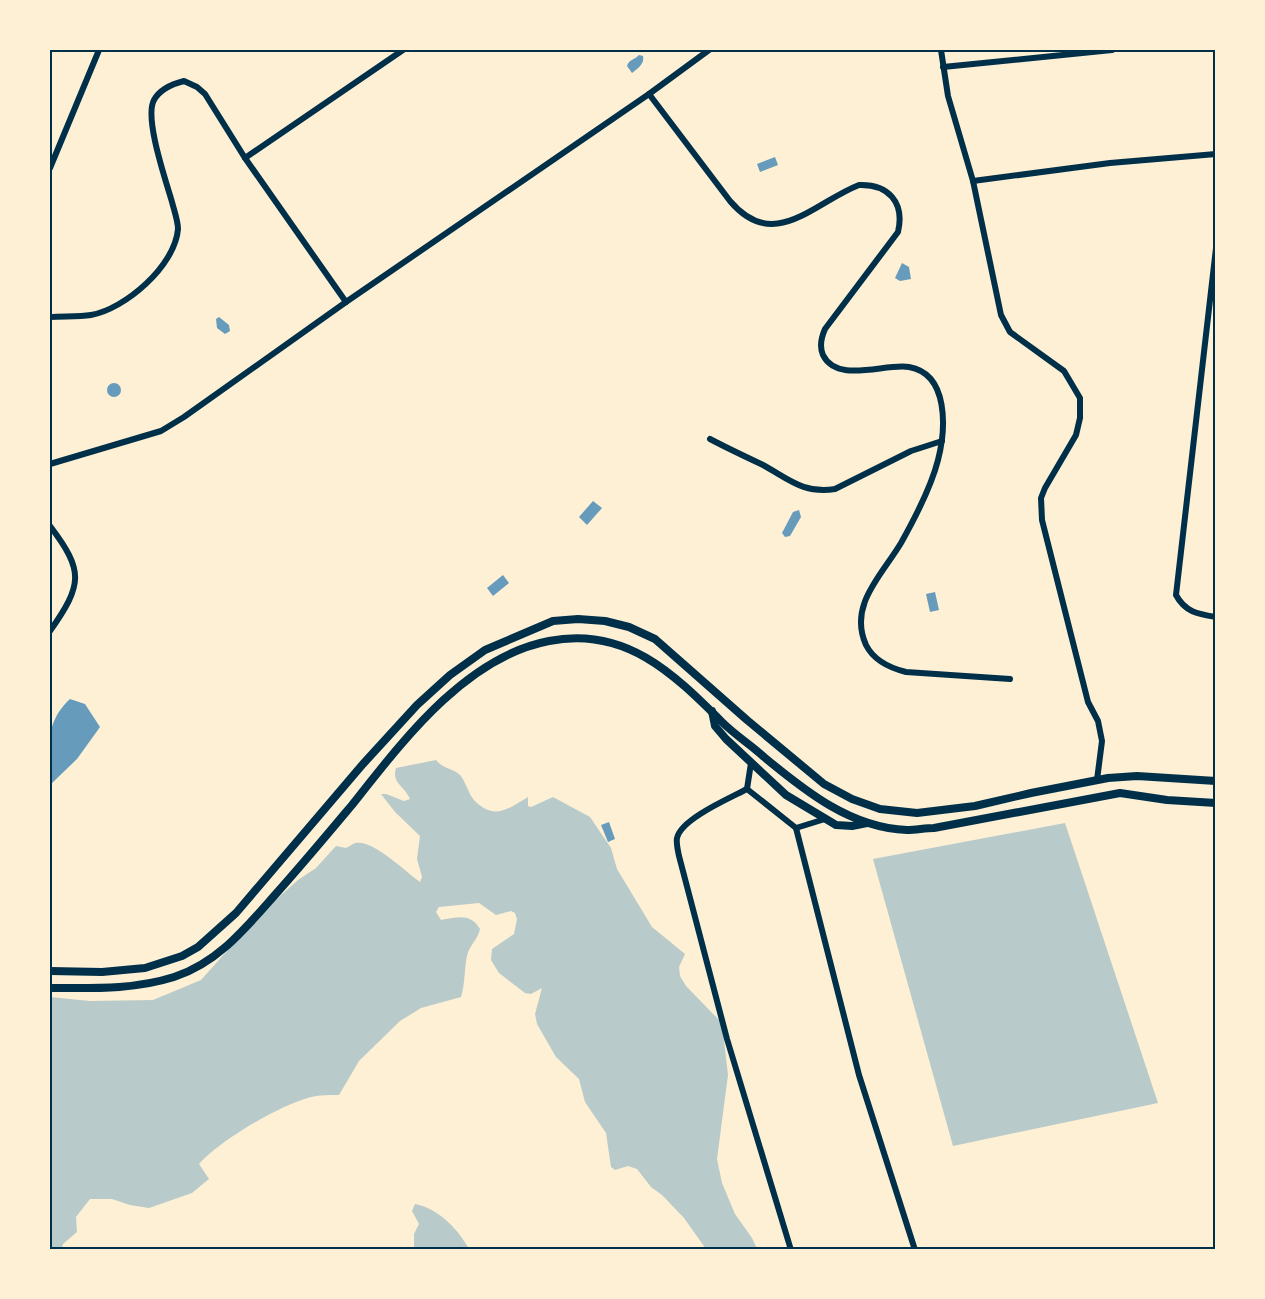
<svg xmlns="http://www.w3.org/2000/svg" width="1265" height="1299" viewBox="0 0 1265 1299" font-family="'Public Sans',sans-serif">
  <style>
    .green { fill: #b9caca }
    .water { fill: #669bbc }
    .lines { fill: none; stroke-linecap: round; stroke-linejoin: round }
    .minor { stroke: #003049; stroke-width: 6 }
    .secondary { stroke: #003049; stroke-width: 8 }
    .neatline { fill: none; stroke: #003049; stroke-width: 2 }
  </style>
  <rect width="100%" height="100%" fill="#fdf0d5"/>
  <!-- green -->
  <g class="green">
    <path d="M436,760C443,769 453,768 460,775C466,782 468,793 474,800C494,821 508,809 528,797V806L531,807L553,797L590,817L611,848L617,869L652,927L685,954L679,967L680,976L686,986L719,1020L723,1032L728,1075L717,1159L722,1183L735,1214L752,1238L757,1249H706L684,1218L662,1195L651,1187L637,1169L628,1166L615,1170L611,1167L606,1133L585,1102L579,1079L556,1057L537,1024L535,1014L542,988L531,994L525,993L499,973L491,960L492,949L514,934L517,919L515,913L511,911L496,915L479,903L439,907L436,912L441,920C457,917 471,913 480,929C478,938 473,942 469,950C464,960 466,982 461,997L421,1008L400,1021L359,1061L339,1095C330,1095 320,1095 311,1097C280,1105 220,1140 199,1164L209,1179L192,1193L149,1208L130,1205L112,1199H90L76,1217L77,1232L63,1244L62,1249H50V997L90,1001L153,1000L201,980L261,913L298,880L316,868L336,846L346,848C348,847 353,844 355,843C373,839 406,872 420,882L422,877L417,859L420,836L395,812L381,794H386L404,801L410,799C405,786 391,783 396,768Z"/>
    <path d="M1065,823L1158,1103L953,1146L873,859Z"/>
    <path d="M415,1204C438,1208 458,1229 469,1249H417L414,1247V1234L419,1224L412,1211Z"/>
  </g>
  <!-- water -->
  <g class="water">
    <path d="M639,55L643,56C645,64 637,69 632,73L627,66C629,59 635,60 639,55Z"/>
    <path d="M775,157L778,165L760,172L757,164Z"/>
    <path d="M902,263L909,267L911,279L900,281L895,278Z"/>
    <path d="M219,317L229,325L230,331L225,334L217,328L216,319Z"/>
    <circle cx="114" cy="390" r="7"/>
    <path d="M593,501L602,508L587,525L579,517Z"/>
    <path d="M799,510L801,517L790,536L785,537L782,533L793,512Z"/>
    <path d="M503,575L509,583L493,596L487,588Z"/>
    <path d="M935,592L939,610L930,612L926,594Z"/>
    <path d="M70,699L85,704L100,727L77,759L50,785C49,752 43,724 70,699Z"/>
    <path d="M609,822L615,839L608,842L601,825Z"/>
  </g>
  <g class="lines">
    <!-- minor -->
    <g class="minor">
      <path d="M941,50L948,96L973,181L1001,315L1010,332L1064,371L1080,398V418L1076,435L1045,488L1041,498L1042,520L1088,702L1098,721L1102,741L1097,780"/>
      <path d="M943,67L1112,50"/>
      <path d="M649,94L730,201C774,253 813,203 859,185C888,184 905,202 898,232L825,329C821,338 819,346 823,355C837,384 885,363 909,367C949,374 946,429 938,460C931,488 915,518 901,543C882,575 848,605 866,645C874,661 890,668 906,672L1010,679"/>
      <path d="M245,158L403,50"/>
      <path d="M50,168L99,50"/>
      <path d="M973,181L1110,163L1216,154"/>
      <path d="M1216,248L1176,595C1185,612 1198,614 1216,617"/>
      <path d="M50,317C63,316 78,317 91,315C125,309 175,266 178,229C178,221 174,210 172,202C166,181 144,118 154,100C160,89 172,84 184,81L197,87L205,94L245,158L346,302"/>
      <path d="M710,439C727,448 744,456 761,464C788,478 802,494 835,489L911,451L942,441"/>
      <path d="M50,464L161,431L184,417L346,302L649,94L709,50"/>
      <path d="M50,526C84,571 83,584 50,631"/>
      <path d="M747,789C730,798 681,819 677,838C676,843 678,851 679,856L727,1039L791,1250"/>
      <path d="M747,789L796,828L859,1075L915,1250"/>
      <path d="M747,789L751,763"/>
      <path d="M796,828L825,819"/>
    </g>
    <!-- secondary -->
    <g class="secondary">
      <path d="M712,711L715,726L726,739L786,795L836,825L852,826L867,823"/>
      <path d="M50,971L102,972L145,968L182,956L198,947L236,913L363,764L417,705L450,675L485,650L553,621L578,619L605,621L629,627L655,639L747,720L824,784L852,799L880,809L917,813L975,806L1031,793L1108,778L1137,776L1216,781"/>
      <path d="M50,988C91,988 133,990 174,977C217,963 245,929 274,896C301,866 326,836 352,805C402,742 465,657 549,641C625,626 673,673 722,722C735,735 751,745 764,757C805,791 851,828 907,830C916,830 925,828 934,828L1120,793L1167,800L1216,803"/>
    </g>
  </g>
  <!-- border -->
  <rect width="1265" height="1299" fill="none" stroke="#fdf0d5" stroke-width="102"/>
  <rect x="51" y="51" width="1163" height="1197" class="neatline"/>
</svg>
